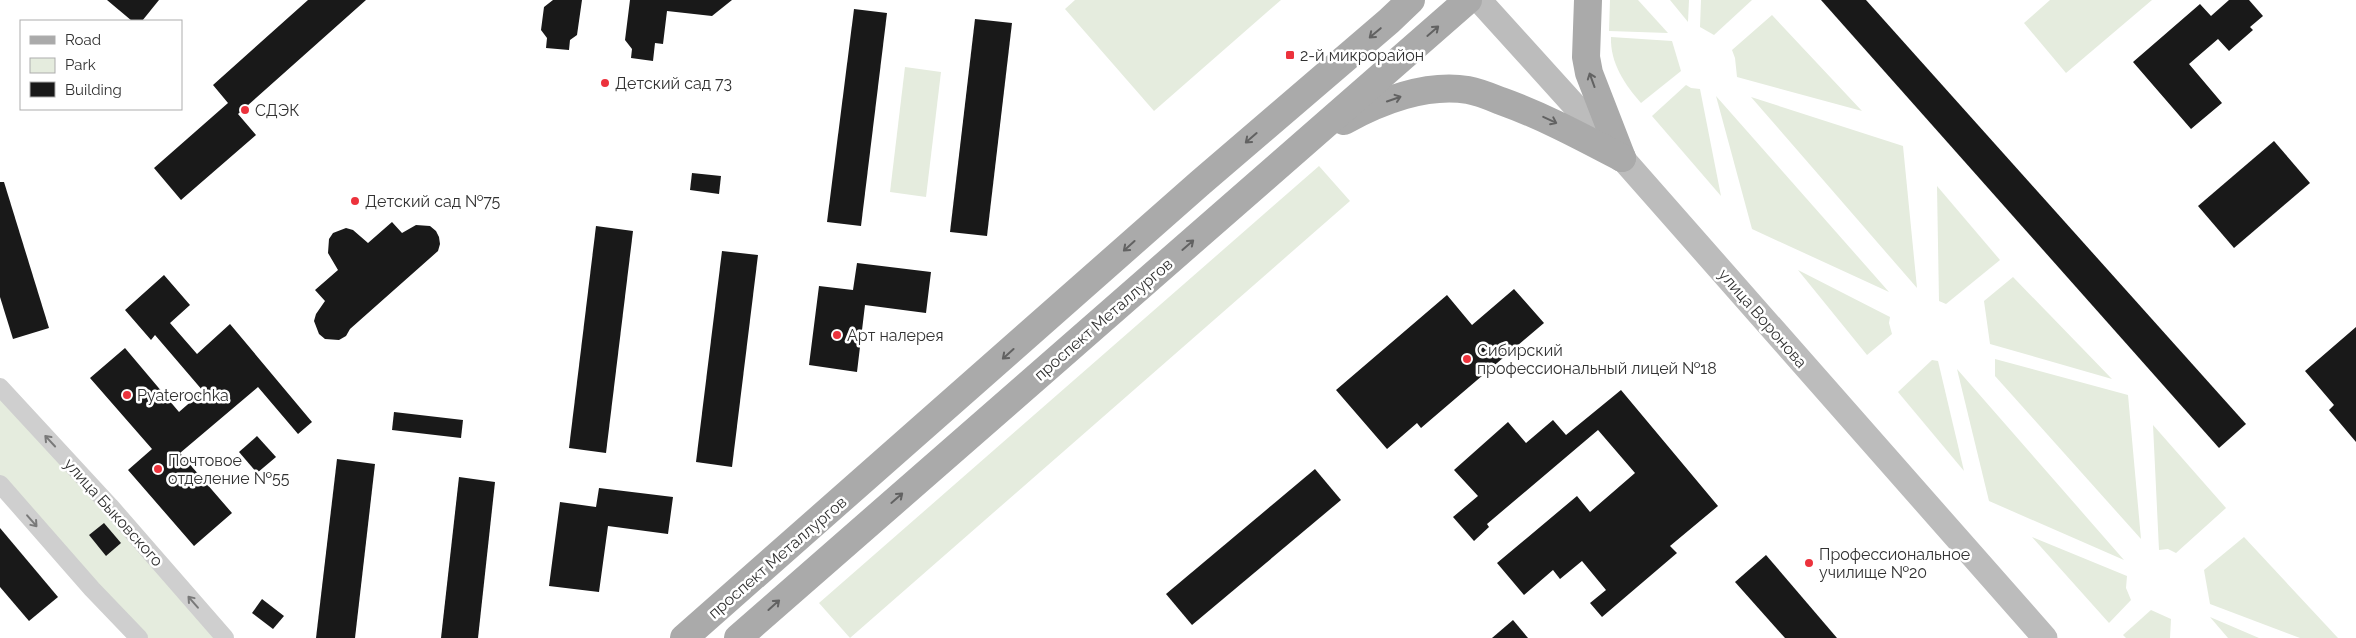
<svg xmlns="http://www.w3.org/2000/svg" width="2356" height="638" viewBox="0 0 2356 638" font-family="Raleway,sans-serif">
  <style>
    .green { fill: #e5ecde }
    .building { fill: #191919 }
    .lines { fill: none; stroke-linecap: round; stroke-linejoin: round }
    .street { stroke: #cfcfcf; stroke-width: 18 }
    .secondary { stroke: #bcbcbc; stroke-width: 25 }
    .primary { stroke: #aaa; stroke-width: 28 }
    .oneway { stroke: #626262 }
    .oneway2 { stroke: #797979 }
    .poi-dot { fill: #ec323c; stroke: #fff; stroke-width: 2 }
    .labels { text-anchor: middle; stroke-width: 5; stroke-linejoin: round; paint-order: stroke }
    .poi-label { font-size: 16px; fill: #323232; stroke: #fff; text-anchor: start }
    .street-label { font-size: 16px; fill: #323232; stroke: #fff }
  </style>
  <rect width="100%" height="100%" fill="#fff"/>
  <!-- green -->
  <g class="green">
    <path d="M1075,0H1281L1154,111L1065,9Z"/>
    <path d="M1610,0H1638L1668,33L1609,31Z"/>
    <path d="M1670,0H1689L1688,22Z"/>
    <path d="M1701,0H1752L1714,35L1700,27Z"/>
    <path d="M2050,0H2152L2066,73L2024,23Z"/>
    <path d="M1772,15L1862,111L1737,77L1735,58L1732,50Z"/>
    <path d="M1611,37L1672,41L1681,71L1641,103C1625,85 1610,63 1611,37Z"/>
    <path d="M905,67L941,72L926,197L890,192Z"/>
    <path d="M1686,85L1691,88L1700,89L1721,196L1652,116Z"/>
    <path d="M1716,96L1889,292L1752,229Z"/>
    <path d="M1751,97L1903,146L1917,288Z"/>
    <path d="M1319,166L1350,201L850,638L819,603Z"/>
    <path d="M1937,186L2000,260L1946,304L1939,301Z"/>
    <path d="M1798,270L1890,317L1889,323L1892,334L1867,355Z"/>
    <path d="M2013,277L2112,379L1990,344L1984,301Z"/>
    <path d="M1995,359L2128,395L2141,539L1995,376Z"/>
    <path d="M1932,360L1938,361L1964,471L1898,392Z"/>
    <path d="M1957,369L2124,560L1989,501Z"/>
    <path d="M0,387L225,638H139L0,484Z"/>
    <path d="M2153,425L2226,508L2176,553L2168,549L2159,550Z"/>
    <path d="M2032,537L2127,576L2126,588L2131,600L2109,623Z"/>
    <path d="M2244,537L2338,638H2300L2210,604L2204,570Z"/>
    <path d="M2151,610L2171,619L2170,638H2126L2123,635Z"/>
    <path d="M2210,617L2259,638H2228Z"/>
  </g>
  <!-- building -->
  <g class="building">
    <path d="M107,0H159L142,21H132Z"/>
    <path d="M308,0H366L238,114L256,135L181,200L154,168L228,103L213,85Z"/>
    <path d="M553,0H582L577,35L570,40L569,50L546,48L547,38L541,30L544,7Z"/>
    <path d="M630,0H732L712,16L667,11L663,44L655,43L653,61L631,58L632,49L625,40Z"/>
    <path d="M1821,0H1866L2246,424L2219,448Z"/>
    <path d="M2229,0H2249L2263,16L2250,27L2253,30L2229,51L2218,39L2189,64L2222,103L2191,129L2133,62L2200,4L2211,16Z"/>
    <path d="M854,9L887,13L861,226L827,222Z"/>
    <path d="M975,19L1012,23L987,236L950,232Z"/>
    <path d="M2274,141L2310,183L2234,248L2198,206Z"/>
    <path d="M692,173L721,176L719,194L690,190Z"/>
    <path d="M0,182H4L49,328L13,339L0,297Z"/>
    <path d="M392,222L402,233L416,225L430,226L436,231L439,237L440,244L438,251L350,329L346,336L339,340L325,339L319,334L314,321L316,314L325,301L315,290L338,270L328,253L329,239L333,233L346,228L353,230L368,243Z"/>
    <path d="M596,226L633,231L606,453L569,448Z"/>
    <path d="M722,251L758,255L732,467L696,462Z"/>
    <path d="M857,263L931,272L926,313L865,305L857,372L809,365L819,286L853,290Z"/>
    <path d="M164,275L190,305L170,323L197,354L230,324L312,422L298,434L258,387L180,453L232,513L194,546L128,470L152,449L90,378L125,348L179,412L203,391L155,335L151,340L125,310Z"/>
    <path d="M1514,289L1544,323L1421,428L1417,423L1387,449L1336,390L1447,295L1472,325Z"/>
    <path d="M2356,327V442L2329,410L2334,405L2305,371Z"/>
    <path d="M1621,390L1718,506L1670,546L1677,553L1602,617L1590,603L1606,590L1582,561L1560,579L1553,570L1524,595L1497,563L1577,496L1590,512L1635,473L1598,430L1487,524L1489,527L1474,541L1453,517L1478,496L1454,470L1508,422L1526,443L1553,420L1566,435Z"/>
    <path d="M394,412L463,420L461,438L392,430Z"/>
    <path d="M257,436L276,457L257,473L239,452Z"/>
    <path d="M337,459L375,464L355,638H316Z"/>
    <path d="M1315,469L1341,500L1192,625L1166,594Z"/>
    <path d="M459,477L495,482L478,638H441Z"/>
    <path d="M599,488L673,497L668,534L608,526L599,592L549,586L560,502L596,507Z"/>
    <path d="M104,523L121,543L106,556L89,535Z"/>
    <path d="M0,528L58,597L29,621L0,587Z"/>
    <path d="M1766,555L1837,638H1785L1735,582Z"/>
    <path d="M262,599L284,616L273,629L252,613Z"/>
    <path d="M1513,620L1528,638H1492Z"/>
  </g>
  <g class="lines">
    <!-- street -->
    <g class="street">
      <path d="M0,387L110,506L225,638"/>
      <path d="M0,484L92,589L139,638"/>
    </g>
    <!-- secondary -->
    <path class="secondary" d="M1479,0L1622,158L2045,638"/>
    <!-- primary -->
    <g class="primary">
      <path d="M1588,0L1586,57L1589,73L1622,158"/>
      <path d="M1344,121C1380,101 1427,83 1468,90C1479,92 1491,97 1501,101C1543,116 1582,137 1622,158"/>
      <path d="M684,638L1200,183L1389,21L1411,0"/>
      <path d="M738,638L1468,0"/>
    </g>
  </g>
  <!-- one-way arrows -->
  <defs><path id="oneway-shaft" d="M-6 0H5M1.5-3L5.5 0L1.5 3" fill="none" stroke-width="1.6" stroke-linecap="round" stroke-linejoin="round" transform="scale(1.25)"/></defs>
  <g class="oneway">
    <use href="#oneway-shaft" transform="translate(1433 31) rotate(-41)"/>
    <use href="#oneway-shaft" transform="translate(1375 33) rotate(140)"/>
    <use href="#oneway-shaft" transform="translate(1592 80) rotate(-110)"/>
    <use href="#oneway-shaft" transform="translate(1394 99) rotate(-19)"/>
    <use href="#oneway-shaft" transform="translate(1550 120) rotate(25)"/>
    <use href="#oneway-shaft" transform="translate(1251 138) rotate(139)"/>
    <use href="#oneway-shaft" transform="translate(1188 245) rotate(-41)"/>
    <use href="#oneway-shaft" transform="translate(1129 246) rotate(138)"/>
    <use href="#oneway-shaft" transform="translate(1008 354) rotate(138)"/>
    <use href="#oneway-shaft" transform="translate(897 498) rotate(-41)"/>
    <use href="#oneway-shaft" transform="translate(774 605) rotate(-42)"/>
  </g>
  <g class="oneway2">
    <use href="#oneway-shaft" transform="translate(50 441) rotate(-133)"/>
    <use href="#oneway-shaft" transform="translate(32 521) rotate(49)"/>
    <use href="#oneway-shaft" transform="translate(193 602) rotate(-131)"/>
  </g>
  <!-- markers -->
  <g class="poi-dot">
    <rect x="1285" y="50" width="10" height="10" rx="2.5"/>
    <circle cx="605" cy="83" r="5"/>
    <circle cx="245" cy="110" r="5"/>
    <circle cx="355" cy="201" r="5"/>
    <circle cx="837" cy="335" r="5"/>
    <circle cx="1467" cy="359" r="5"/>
    <circle cx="127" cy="395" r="5"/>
    <circle cx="158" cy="469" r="5"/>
    <circle cx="1809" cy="563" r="5"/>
  </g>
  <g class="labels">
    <!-- poi labels -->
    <g class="poi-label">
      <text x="1300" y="61">2-й микрорайон</text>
      <text x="615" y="89">Детский сад 73</text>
      <text x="255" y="116">СДЭК</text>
      <text x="365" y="207">Детский сад №75</text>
      <text x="847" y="341">Арт налерея</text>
      <text x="1477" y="356">Сибирский<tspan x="1477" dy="18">профессиональный лицей №18</tspan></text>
      <text x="137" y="401">Pyaterochka</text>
      <text x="168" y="466">Почтовое<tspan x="168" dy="18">отделение №55</tspan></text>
      <text x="1819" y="560">Профессиональное<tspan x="1819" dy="18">училище №20</tspan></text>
    </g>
    <!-- street labels -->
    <g class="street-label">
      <text transform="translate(1763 318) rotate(49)" y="6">улица Воронова</text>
      <text transform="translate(1103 319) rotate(-41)" y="6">проспект Металлургов</text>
      <text transform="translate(114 512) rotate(48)" y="6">улица Быковского</text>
      <text transform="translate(777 557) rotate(-41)" y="6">проспект Металлургов</text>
    </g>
  </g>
  <!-- legend -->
  <rect x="20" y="20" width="162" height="90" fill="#ffffff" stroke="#adadad"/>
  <rect x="30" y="36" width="25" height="8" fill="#aaaaaa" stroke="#adadad"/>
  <text x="65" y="45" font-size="15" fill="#323232">Road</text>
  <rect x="30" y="58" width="25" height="15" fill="#e5ecde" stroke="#adadad"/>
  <text x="65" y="70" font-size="15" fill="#323232">Park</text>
  <rect x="30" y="82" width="25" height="15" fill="#191919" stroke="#adadad"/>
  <text x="65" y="95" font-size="15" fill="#323232">Building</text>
</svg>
